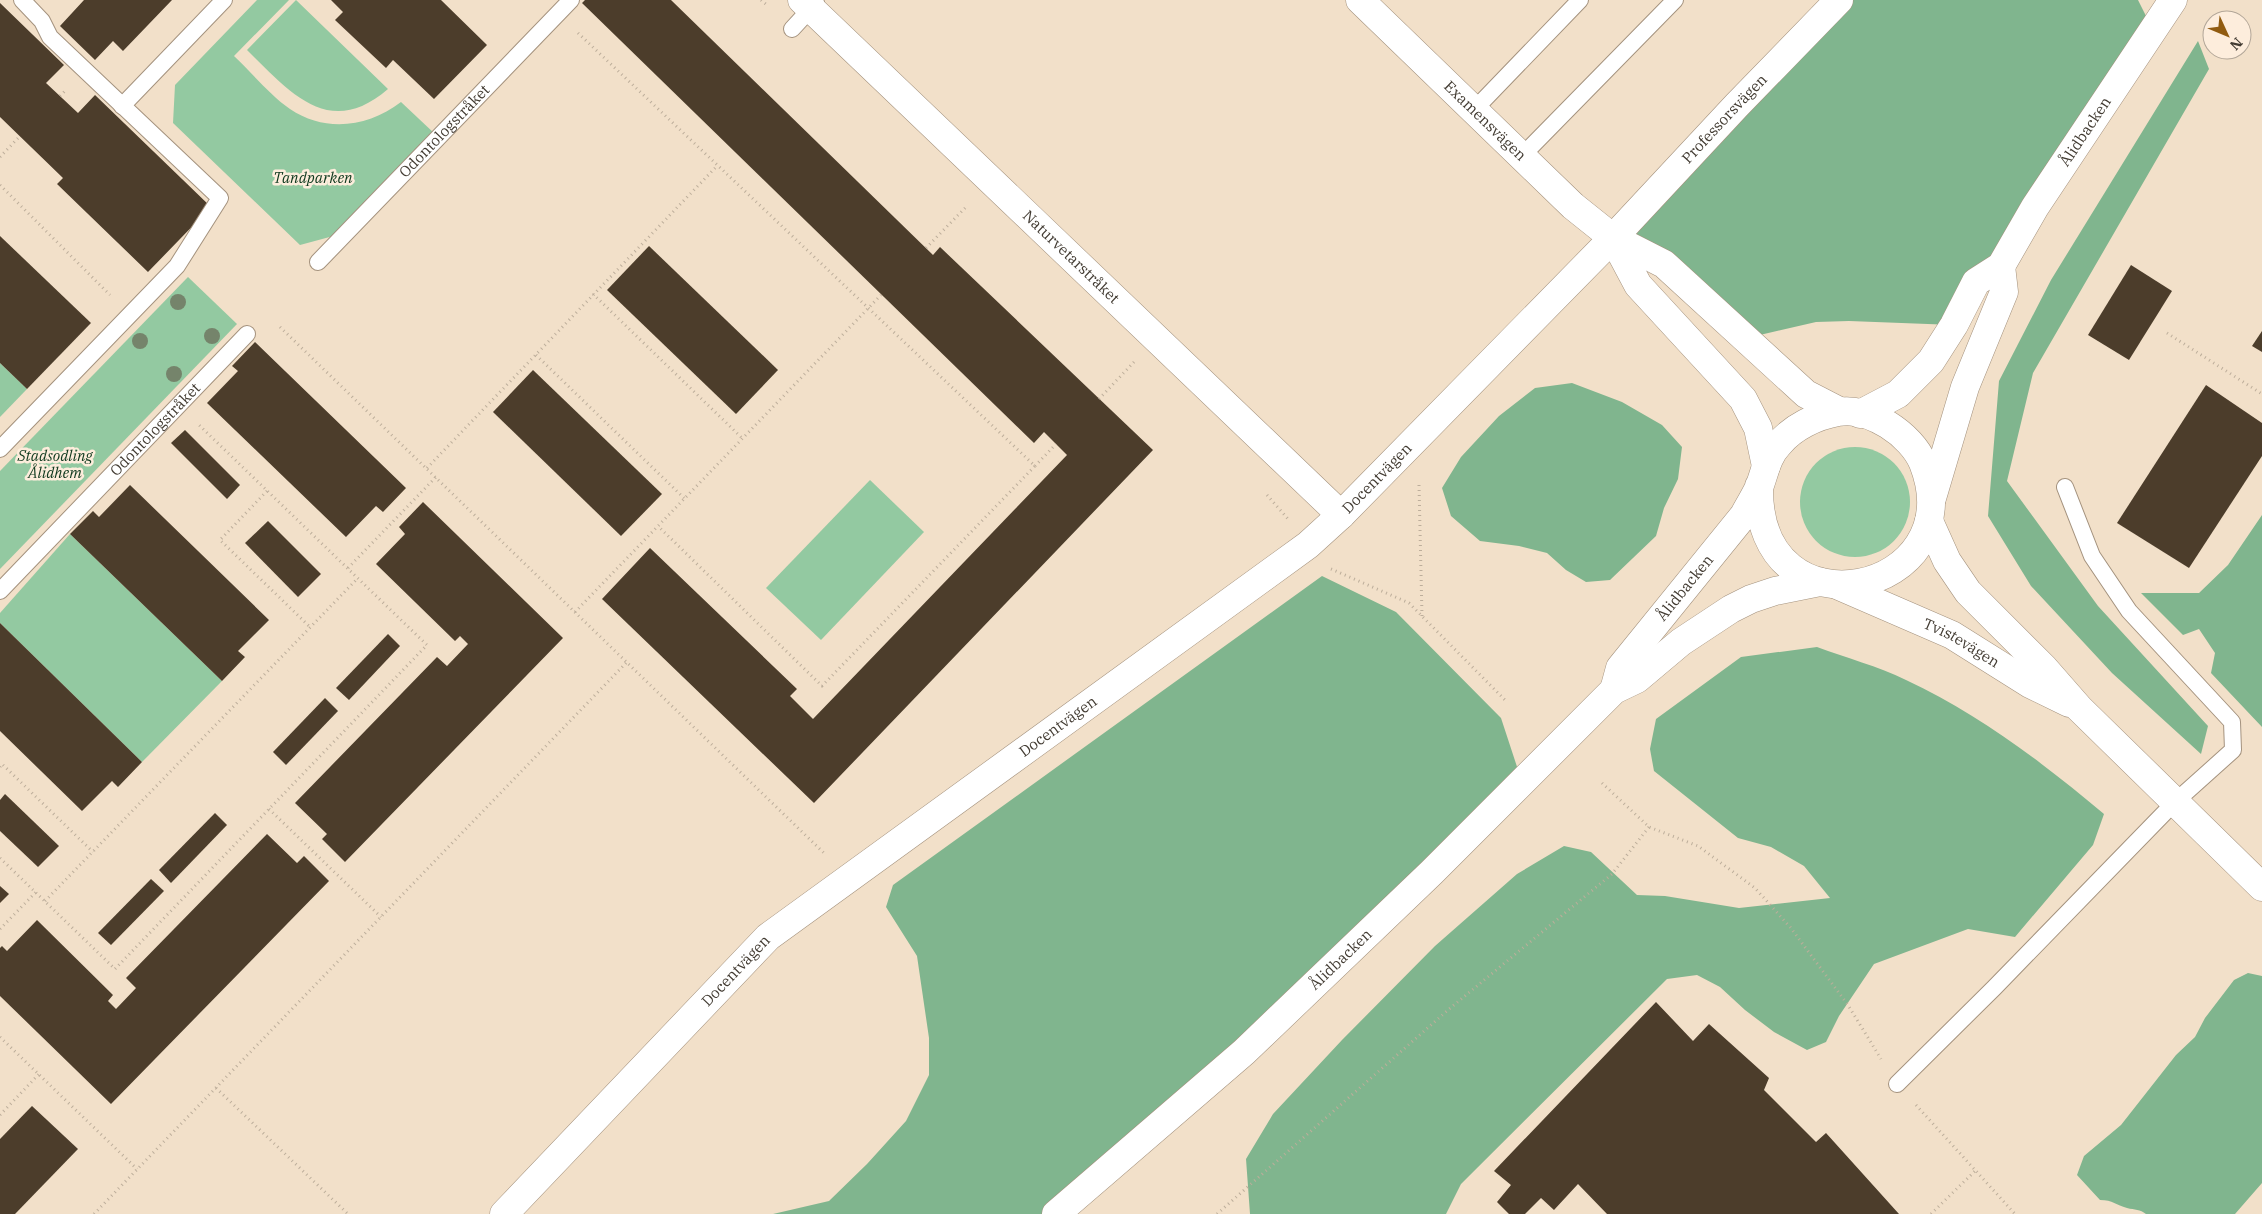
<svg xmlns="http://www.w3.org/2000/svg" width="2262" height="1214" viewBox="0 0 2262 1214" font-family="'IBM Plex Serif',serif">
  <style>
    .green { fill: #93c9a1 }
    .forest { fill: #80b58e }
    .building { fill: #4c3d2b }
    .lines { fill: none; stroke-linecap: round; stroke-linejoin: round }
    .lane-casing { stroke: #a4927e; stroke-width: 18 }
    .street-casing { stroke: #a4927e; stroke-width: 29 }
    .secondary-casing { stroke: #a4927e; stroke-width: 29 }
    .path { stroke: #bdae9b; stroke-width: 3; stroke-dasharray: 1 4; stroke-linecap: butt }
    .lane { stroke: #fff; stroke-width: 16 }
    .street { stroke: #fff; stroke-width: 28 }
    .secondary { stroke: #fff; stroke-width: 28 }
    .tree { fill: #75846b }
    .labels { text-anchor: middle; stroke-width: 5; stroke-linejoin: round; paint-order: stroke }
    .street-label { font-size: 15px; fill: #423b32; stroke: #fdeddc }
    .park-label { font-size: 15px; font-style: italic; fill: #0f391e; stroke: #fdeddc }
  </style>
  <rect width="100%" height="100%" fill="#f2e0c9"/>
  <!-- green -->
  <g class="green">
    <path d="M257,0H289L234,56C252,73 270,95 290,109C326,133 368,127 401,102L435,134L337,235L300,245L173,123L175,85Z"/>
    <path d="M296,0L388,89C329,140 290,92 247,50Z"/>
    <path d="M188,277L237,324L0,569V471Z"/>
    <path d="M0,363L27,389L0,417Z"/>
    <circle cx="1855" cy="502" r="55"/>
    <path d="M870,480L924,532L821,640L766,588Z"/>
    <path d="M70,534L222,681L142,762L0,623V613Z"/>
  </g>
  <!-- forest -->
  <g class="forest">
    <path d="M1839,0H2138L2153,30L1954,325L1849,321L1816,322L1747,338L1613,238Z"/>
    <path d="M2198,41L2209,69L2033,373L2007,481L2098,606L2208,726L2201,754L2112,673L2031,586L1988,516L1999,381L2051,280Z"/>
    <path d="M1572,383L1622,402L1662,425L1682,447L1678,479L1664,508L1656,536L1610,580L1586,582L1566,570L1547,553L1519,546L1480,541L1451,516L1442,488L1461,457L1499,416L1535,388Z"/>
    <path d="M2262,515V727L2211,673L2215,653L2199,629L2183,635L2141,593H2199L2228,565Z"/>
    <path d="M1322,576L1396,612L1501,718L1522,782L1056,1214H773L829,1201L867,1164L906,1121L929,1075V1038L917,956L886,907L893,885Z"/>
    <path d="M1817,647C1846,658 1878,666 1906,680C1979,714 2043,763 2104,814L2093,845L2015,937L1968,929L1874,964L1839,1016L1826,1042L1807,1050L1774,1032L1745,1010L1720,987L1697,975L1667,979L1461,1184L1446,1214H1250L1246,1159L1273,1114L1342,1040L1435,946L1517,874L1564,846L1591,852L1637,895L1665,896L1739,908L1830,898L1804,866L1771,847L1738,838L1654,771L1650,749L1656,719L1741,657Z"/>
    <path d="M2248,973L2262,976V1183L2235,1214H2146C2140,1209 2135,1210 2127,1208C2116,1205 2113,1200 2100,1200L2077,1175L2084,1156L2121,1125L2176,1055L2195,1037L2205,1018L2234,980Z"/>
  </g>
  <!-- building -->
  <g class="building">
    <path d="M84,0H172L123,51L113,41L95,60L60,26Z"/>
    <path d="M331,0H441L487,45L434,99L393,60L386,68L335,20L343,12Z"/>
    <path d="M585,0H671L933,255L940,247L1153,450L814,803L602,599L650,548L797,689L790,696L813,719L1067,455L1044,432L1034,443L582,3Z"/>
    <path d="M0,3L64,65L46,83L78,113L95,95L211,207L148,272L57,184L63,178L0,117Z"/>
    <path d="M0,236L91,323L27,389L0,363Z"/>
    <path d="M649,246L778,370L736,414L607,290Z"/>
    <path d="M2131,265L2172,291L2129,360L2088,335Z"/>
    <path d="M2262,331V352L2252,346Z"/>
    <path d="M255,342L406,488L383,512L376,506L346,537L207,403L238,371L232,366Z"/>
    <path d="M533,370L662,494L621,536L493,412Z"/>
    <path d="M2206,385L2262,423V456L2189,568L2117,523Z"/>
    <path d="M185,430L240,485L227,499L171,443Z"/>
    <path d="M130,485L269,620L238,651L245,657L222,681L70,534L93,511L99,517Z"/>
    <path d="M423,502L563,638L345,862L322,839L327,834L295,803L437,657L447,666L468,644L460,636L455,641L376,564L405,534L399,527Z"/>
    <path d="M268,521L321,574L298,597L245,543Z"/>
    <path d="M0,623L142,762L118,787L112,781L82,811L0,731Z"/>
    <path d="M388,634L400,646L349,700L336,688Z"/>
    <path d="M325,698L338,711L286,765L273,752Z"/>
    <path d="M5,794L59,846L38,867L0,831V800Z"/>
    <path d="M215,813L227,825L171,883L159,870Z"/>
    <path d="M267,834L297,863L304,856L329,881L111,1104L0,996V948L2,946L7,951L37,920L113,995L108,1001L116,1009L136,988L126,978Z"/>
    <path d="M151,879L164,891L111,945L98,933Z"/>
    <path d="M0,886L9,894L0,903Z"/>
    <path d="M1656,1002L1693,1041L1709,1024L1769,1078L1764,1090L1816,1142L1826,1133L1899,1214H1607L1578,1184L1554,1210L1541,1198L1525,1214H1509L1497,1202L1511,1185L1494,1171Z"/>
    <path d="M32,1106L78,1149L15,1214H0V1139Z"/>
  </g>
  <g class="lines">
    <!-- lane casing -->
    <g class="lane-casing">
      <g id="lane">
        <path d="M792,29L816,3"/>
        <path d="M122,106L224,0"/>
        <path d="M1474,110L1580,0"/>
        <path d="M1522,156L1675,0"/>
        <path id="s1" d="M318,262L571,0"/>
        <path d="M0,449L177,266L220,198L50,37L42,21L22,0"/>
        <path id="s2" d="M0,591L247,334"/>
        <path d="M1897,1084L1994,988L2175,802L2233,750L2232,722L2129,611L2092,556L2065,487"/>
      </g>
    </g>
    <!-- street casing -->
    <g class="street-casing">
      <g id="street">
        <path id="s3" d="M802,0L1341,515"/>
        <path id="s4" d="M1360,0L1573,206L1613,238L1664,264L1806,394L1839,411"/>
        <path d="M1613,238L1638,285L1743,399L1758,428L1766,466"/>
        <path d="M1929,521L1947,561L1968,592L2044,668L2079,708L2262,887"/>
        <path id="s5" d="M1839,586L1952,635L2030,684L2069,703"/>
        <path id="s6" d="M504,1214L768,937L1308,545L1341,515L1613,238L1737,105L1839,0"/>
      </g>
    </g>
    <!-- secondary casing -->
    <g class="secondary-casing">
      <g id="secondary">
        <path id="s7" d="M1860,414L1898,394L1931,361L1954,325L1976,282L2001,266L2035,207L2173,0"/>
        <path d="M1932,498L1965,387L2004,292L2001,266"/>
        <path id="s8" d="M1614,690L1620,668L1744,515C1749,505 1756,495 1760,485C1765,471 1768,455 1779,444C1793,427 1816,416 1838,412C1869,406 1912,435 1923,463C1975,595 1756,643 1759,486"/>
        <path id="s9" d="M1056,1214L1244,1052L1432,872L1614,690L1637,679L1681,642L1731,609L1751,599L1775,591L1820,582"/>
      </g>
    </g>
    <!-- path -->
    <g class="path">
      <path d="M761,0L768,6"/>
      <path d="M578,33L1035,466L822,686L658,526"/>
      <path d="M60,96L66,90"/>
      <path d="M0,157L20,136"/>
      <path d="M0,185L110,295"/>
      <path d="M926,248L967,206"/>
      <path d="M593,294L742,438"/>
      <path d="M280,327L826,855"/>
      <path d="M2167,333L2262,394"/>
      <path d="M536,355L684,498"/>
      <path d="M1099,399L1134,362"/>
      <path d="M1035,466L1056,444"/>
      <path d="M427,468L717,166"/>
      <path d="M1419,485L1422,616"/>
      <path d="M267,491L220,540L310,627"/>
      <path d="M1267,495L1288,519"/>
      <path d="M348,568L436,477"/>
      <path d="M1331,569L1409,603L1507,702"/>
      <path d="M575,612L881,295"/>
      <path d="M0,767L2,764L93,852"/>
      <path d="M1602,783L1649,827L1698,846L1755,888L1790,927L1848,1005L1881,1059"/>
      <path d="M269,809L381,917"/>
      <path d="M0,858L115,969L427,645L199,425"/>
      <path d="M45,901L358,578"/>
      <path d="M0,929L36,892"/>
      <path d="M0,1037L137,1169"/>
      <path d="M216,1088L348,1214"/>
      <path d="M1916,1105L2015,1214"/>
      <path d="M0,1115L39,1074"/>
      <path d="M94,1214L627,662"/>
      <path d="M1217,1214L1448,1010L1612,874L1649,827"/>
      <path d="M1931,1214L1975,1171"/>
    </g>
    <!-- lane -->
    <use href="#lane" class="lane"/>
    <!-- street -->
    <use href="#street" class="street"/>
    <!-- secondary -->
    <use href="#secondary" class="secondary"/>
  </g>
  <!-- trees -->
  <g class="tree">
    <circle cx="178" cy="302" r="8"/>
    <circle cx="212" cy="336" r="8"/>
    <circle cx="140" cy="341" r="8"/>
    <circle cx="174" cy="374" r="8"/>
  </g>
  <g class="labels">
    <!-- street labels -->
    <g class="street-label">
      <text dy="5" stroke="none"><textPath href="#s6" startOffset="1646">Professorsvägen</textPath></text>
      <text dy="5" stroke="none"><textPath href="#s4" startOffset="174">Examensvägen</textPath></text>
      <text dy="5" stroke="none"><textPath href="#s1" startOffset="182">Odontologstråket</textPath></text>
      <text dy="5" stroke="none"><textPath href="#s7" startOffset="369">Ålidbacken</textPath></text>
      <text dy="5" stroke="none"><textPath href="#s3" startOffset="372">Naturvetarstråket</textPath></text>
      <text dy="5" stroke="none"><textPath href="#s2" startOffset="224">Odontologstråket</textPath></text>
      <text dy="5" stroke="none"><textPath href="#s6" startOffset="1146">Docentvägen</textPath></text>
      <text dy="5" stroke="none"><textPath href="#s8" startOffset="126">Ålidbacken</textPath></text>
      <text dy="5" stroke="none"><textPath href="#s5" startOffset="135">Tvistevägen</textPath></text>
      <text dy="5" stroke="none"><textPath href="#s6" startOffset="741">Docentvägen</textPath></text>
      <text dy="5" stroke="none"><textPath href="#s9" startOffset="382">Ålidbacken</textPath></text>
      <text dy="5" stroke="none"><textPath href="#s6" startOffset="336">Docentvägen</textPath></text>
    </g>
    <!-- park labels -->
    <g class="park-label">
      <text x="313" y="183">Tandparken</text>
      <text x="55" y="461">Stadsodling<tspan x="55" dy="17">Ålidhem</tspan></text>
    </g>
  </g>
  <!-- north arrow -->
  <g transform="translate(2227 35) rotate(134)"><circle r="24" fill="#fdeddc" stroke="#b2a698"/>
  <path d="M0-4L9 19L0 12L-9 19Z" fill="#915b10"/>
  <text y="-8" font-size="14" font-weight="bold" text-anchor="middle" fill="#423b32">N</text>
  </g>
</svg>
